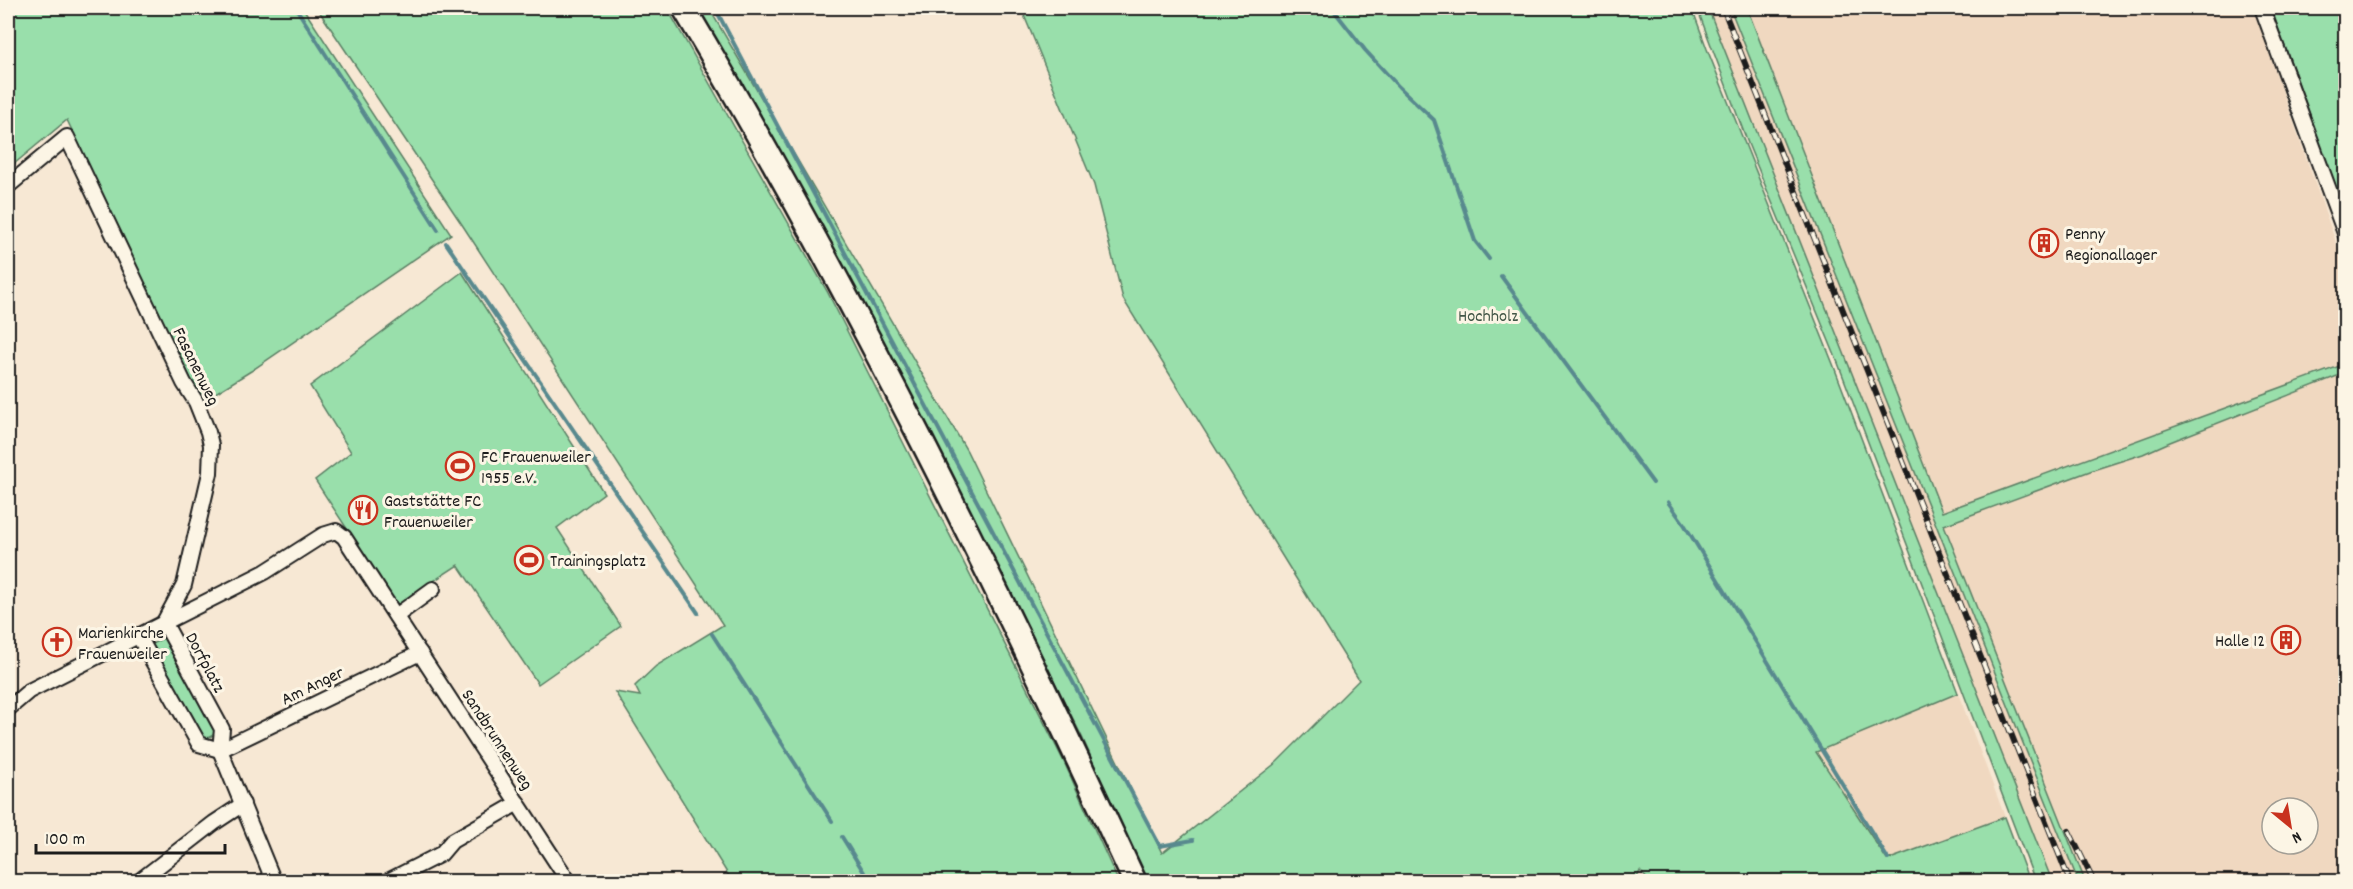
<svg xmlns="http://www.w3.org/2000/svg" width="2353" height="889" viewBox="0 0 2353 889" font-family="Dekko,sans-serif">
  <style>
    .built { fill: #f0d8c0; fill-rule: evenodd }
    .green { fill: #99dfab; stroke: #5a7e64; stroke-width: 1.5 }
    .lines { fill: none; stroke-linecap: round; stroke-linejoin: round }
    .stream { stroke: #58898e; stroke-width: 4 }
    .street-casing { stroke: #1c1c1c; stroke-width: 18 }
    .primary-casing { stroke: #1c1c1c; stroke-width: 27 }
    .street { stroke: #fcf5e5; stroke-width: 14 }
    .primary { stroke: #fcf5e5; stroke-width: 22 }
    .rail-casing { stroke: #1c1c1c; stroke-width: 6 }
    .rail { stroke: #fcf5e5; stroke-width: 4; stroke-dasharray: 11; stroke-linecap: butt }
    .labels { text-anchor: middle; stroke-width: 6; stroke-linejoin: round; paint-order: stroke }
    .poi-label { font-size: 18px; fill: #1c1c1c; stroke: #fcf5e5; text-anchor: start }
    .park-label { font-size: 18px; fill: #425647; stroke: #fcf5e5 }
    .street-label { font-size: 18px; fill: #1c1c1c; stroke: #fcf5e5 }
  </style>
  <rect width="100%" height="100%" fill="#f7e8d4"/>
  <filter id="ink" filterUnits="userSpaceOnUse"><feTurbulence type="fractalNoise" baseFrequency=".0167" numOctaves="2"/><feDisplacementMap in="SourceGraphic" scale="12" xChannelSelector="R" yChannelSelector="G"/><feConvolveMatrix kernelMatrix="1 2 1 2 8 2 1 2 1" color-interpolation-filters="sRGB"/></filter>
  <g filter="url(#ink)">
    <!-- built -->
    <g class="built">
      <path d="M1708,8H1730L2078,881H2052Z"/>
      <path d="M1747,8H2253L2345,268V364L1942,513Z"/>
      <path d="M2345,373V881H2085L1944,525L2093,470L2143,454L2170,442ZM2272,808H2308V844H2272Z"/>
      <path d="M1958,693L2005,817L1887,860L1816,751Z"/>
    </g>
    <!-- green -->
    <g class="green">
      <path d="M8,8H303L451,234L251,371L201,402L67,120L8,169Z"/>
      <path d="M317,8H667L828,293L1064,762L1118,881H732L615,692L640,696L635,686L656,666L723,625L463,226Z"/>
      <path d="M695,8H709L967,451L1162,853L1277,762L1359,680L1123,299L1094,185L1021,8H1692L1707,49L1833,364L1958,693L1816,752L1887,860L2005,817L2029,881L1650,882L1640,871L1635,882L1146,881L1082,737L928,426L829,240Z"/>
      <path d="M1697,8H1708L2052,881H2035L1838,363L1749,146Z"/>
      <path d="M1730,8H1747L1942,512L2345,364V373L2170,442L2143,454L2093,470L1944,525L2085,881H2078Z"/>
      <path d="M2271,8H2345V212Z"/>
      <path d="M462,272L604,493L557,528L621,626L538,684L458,565L397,605L315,480L351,452L310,386Z"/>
      <path d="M165,637L219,732L202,741L150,645Z"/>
    </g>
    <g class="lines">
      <!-- stream -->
      <g class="stream">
        <path d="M296,8L438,230"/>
        <path d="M715,8L1160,846L1193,840"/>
        <path d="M1332,8L1365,50L1399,87L1434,120L1475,241L1489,259"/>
        <path d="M446,243L698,613"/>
        <path d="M1501,276L1653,483"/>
        <path d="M1668,502L1684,524L1888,859"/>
        <path d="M712,634L832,821"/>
        <path d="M842,837L870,882"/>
      </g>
      <!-- street casing -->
      <g class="street-casing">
        <g id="street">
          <path d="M2262,8L2346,236"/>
          <path d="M8,186L67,137L184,383L196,402L208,432L211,445L210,473L184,585L164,622"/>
          <path d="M396,616L433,589"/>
          <path d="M164,622L222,729L220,750L274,882"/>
          <path d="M138,635L199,744L220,750"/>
          <path d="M8,709L29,691L265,572L323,535L336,531L344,537L569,882"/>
          <path d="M220,750L420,653"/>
          <path d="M138,882L214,823L243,804"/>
          <path d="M386,882L441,854L452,841L518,803"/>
        </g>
      </g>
      <!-- primary casing -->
      <g class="primary-casing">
        <path id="primary" d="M684,8C852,290 997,584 1135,882"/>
      </g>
      <!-- street -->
      <use href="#street" class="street"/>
      <!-- primary -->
      <use href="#primary" class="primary"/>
      <!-- rail casing -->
      <g class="rail-casing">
        <g id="rail">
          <path d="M1723,8L2070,882"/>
          <path d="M2069,831L2094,882"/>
        </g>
      </g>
      <!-- rail -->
      <use href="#rail" class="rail"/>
    </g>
  </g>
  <!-- icons -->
  <defs>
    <g id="building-ring" transform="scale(1.5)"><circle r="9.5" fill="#fcf5e5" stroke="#c8321e" stroke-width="1.5"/><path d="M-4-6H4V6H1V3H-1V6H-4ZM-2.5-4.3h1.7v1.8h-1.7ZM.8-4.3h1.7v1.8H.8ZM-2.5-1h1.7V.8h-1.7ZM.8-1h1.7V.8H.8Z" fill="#c8321e"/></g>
    <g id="stadium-ring" transform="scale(1.5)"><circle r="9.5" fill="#fcf5e5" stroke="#c8321e" stroke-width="1.5"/><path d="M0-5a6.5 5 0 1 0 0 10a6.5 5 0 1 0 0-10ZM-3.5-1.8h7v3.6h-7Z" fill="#c8321e"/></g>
    <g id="restaurant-ring" transform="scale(1.5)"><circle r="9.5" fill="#fcf5e5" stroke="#c8321e" stroke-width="1.5"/><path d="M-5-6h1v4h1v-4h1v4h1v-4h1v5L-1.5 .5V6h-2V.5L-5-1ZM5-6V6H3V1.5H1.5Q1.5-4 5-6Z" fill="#c8321e"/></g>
    <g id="church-ring" transform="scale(1.5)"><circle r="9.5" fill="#fcf5e5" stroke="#c8321e" stroke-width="1.5"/><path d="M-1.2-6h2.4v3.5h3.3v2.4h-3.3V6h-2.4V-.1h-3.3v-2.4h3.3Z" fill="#c8321e"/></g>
  </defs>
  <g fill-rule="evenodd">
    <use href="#building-ring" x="2044" y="243"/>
    <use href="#stadium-ring" x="460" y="466"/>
    <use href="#restaurant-ring" x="363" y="510"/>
    <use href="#stadium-ring" x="529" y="560"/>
    <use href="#building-ring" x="2286" y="640"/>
    <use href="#church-ring" x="57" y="642"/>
  </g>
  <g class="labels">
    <!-- poi labels -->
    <g class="poi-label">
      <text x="2065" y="239">Penny<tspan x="2065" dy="21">Regionallager</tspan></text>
      <text x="481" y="462">FC Frauenweiler<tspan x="481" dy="21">1955 e.V.</tspan></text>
      <text x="384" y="506">Gaststätte FC<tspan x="384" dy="21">Frauenweiler</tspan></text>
      <text x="550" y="566">Trainingsplatz</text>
      <text x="78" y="638">Marienkirche<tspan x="78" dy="21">Frauenweiler</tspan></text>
      <text x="2265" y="646" text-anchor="end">Halle 12</text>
    </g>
    <!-- park labels -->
    <g class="park-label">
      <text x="1488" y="321">Hochholz</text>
    </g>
    <!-- street labels -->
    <g class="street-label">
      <text transform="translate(197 366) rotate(64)" y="6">Fasanenweg</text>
      <text transform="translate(206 662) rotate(62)" y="6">Dorfplatz</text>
      <text transform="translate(312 685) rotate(-26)" y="6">Am Anger</text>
      <text transform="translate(498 739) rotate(57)" y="6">Sandbrunnenweg</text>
    </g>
  </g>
  <!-- margin -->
  <rect width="2353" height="889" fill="none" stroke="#fcf5e5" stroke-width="30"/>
  <rect x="15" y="15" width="2323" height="859" fill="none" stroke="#1c1c1c" stroke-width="2" filter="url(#ink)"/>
  <!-- north arrow -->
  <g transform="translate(2290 826) rotate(150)"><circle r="28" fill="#fcf5e5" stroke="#a29e95" stroke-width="1.5"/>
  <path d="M0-4.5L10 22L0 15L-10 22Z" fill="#c8321e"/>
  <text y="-9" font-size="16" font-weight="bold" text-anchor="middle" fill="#1c1c1c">N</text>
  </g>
  <!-- scale -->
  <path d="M36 844v9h189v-9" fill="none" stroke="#1c1c1c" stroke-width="3"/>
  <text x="45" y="844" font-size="18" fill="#1c1c1c" stroke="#fcf5e5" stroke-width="4.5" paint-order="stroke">100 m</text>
</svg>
